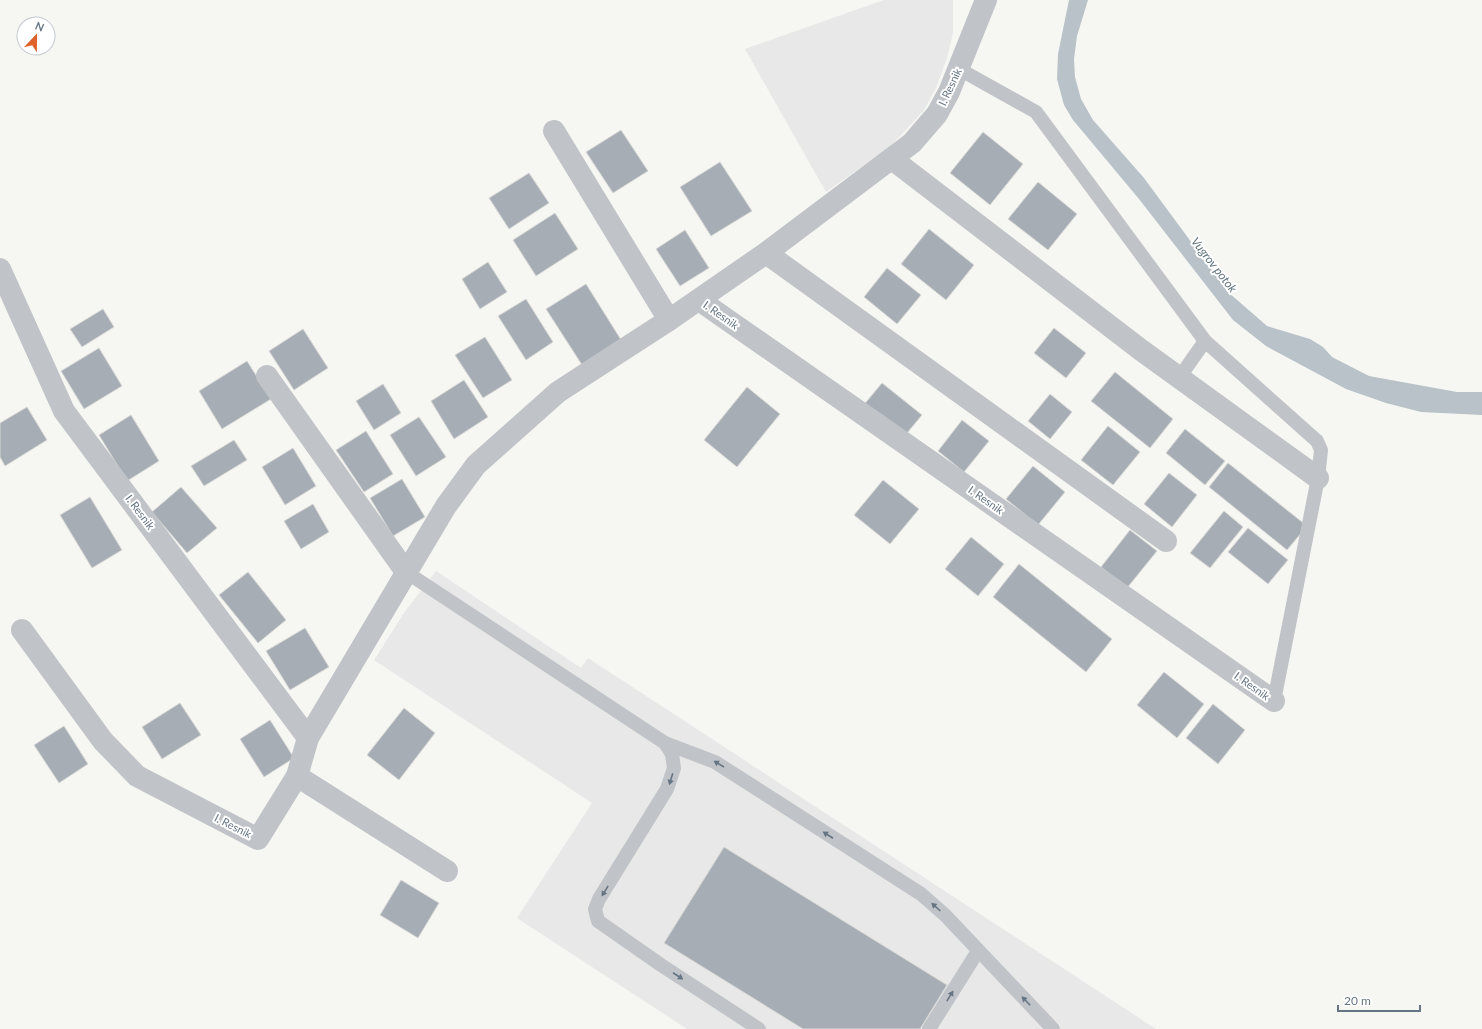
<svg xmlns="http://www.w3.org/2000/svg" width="1482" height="1029" viewBox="0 0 1482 1029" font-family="Lato,sans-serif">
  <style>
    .built { fill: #e7e8e7 }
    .water { fill: #b8c2c8 }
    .building { fill: #a6adb4; stroke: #d8d8d6 }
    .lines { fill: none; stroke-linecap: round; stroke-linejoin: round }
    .service { stroke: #c0c3c7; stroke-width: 14 }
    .minor { stroke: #c0c3c7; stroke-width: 22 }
    .oneway { fill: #667584 }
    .labels { text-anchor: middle; stroke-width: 4; stroke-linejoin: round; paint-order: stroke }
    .street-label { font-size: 11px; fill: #667584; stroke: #fff }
    .water-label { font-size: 12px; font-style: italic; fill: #627680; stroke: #fff }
  </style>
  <rect width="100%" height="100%" fill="#f6f7f3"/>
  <!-- built -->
  <g class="built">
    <path d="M884,0H953V33L947,58L936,88L924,110L902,134L888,148L826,192L745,49Z"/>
    <path d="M436,571L581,668L588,658L1156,1029H687L517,918L592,803L374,660L404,613Z"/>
  </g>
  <!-- water -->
  <path class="water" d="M1069,0H1088L1077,36L1074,59L1075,77L1081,99L1093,120L1144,178L1228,292L1267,326L1310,339L1323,347L1332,357L1369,376L1457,392H1482V415L1421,412L1386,403L1346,389L1266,346L1233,320L1139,199L1073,120L1064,105L1057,79L1058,54Z"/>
  <!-- building -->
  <g class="building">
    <path d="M621,130L648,171L613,193L586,152Z"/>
    <path d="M983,132L1023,164L990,205L950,173Z"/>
    <path d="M720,162L752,211L711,236L680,187Z"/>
    <path d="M529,173L549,203L509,229L489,198Z"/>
    <path d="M1038,182L1077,214L1048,250L1008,219Z"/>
    <path d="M555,213L578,249L536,276L513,240Z"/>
    <path d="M929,229L974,265L946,300L901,264Z"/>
    <path d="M685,230L709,268L680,286L656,249Z"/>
    <path d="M488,262L507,292L480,309L462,279Z"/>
    <path d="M887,268L921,295L897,324L864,297Z"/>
    <path d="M586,284L623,343L584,368L546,309Z"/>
    <path d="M526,299L553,342L526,360L498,316Z"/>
    <path d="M103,309L114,327L82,347L70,329Z"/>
    <path d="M1054,328L1086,353L1066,378L1034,353Z"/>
    <path d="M303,329L328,368L294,390L269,351Z"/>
    <path d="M485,337L512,380L483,398L455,355Z"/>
    <path d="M99,348L122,386L84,409L61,371Z"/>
    <path d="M247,361L271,399L222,429L199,391Z"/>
    <path d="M1115,372L1173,419L1150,448L1091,401Z"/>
    <path d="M464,380L488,417L454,439L431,401Z"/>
    <path d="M882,383L922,415L902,439L862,407Z"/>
    <path d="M383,384L401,413L374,430L356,401Z"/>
    <path d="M747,387L780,414L737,467L704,440Z"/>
    <path d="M1050,394L1072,412L1050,439L1028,421Z"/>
    <path d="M27,407L47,440L5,466L0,457V423Z"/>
    <path d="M131,415L159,461L127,481L99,435Z"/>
    <path d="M419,417L446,457L416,476L390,435Z"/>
    <path d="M962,420L989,441L964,472L938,451Z"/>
    <path d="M1108,426L1140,452L1113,485L1081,460Z"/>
    <path d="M1185,429L1225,461L1205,485L1166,453Z"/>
    <path d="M366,431L393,474L364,492L336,450Z"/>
    <path d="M234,440L247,460L204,486L191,466Z"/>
    <path d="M293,448L316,486L285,505L262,467Z"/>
    <path d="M1228,463L1307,526L1287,550L1209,487Z"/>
    <path d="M1033,466L1065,492L1038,525L1006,499Z"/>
    <path d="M1169,473L1197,495L1172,527L1144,504Z"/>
    <path d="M402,479L425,517L393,536L370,498Z"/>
    <path d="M883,480L919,509L890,544L854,515Z"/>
    <path d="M181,487L217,528L187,553L152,512Z"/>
    <path d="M90,497L122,550L92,568L60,515Z"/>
    <path d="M313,504L329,532L301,549L284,521Z"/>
    <path d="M1224,511L1243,527L1210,568L1190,553Z"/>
    <path d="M1248,528L1288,560L1268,584L1228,552Z"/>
    <path d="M1130,530L1157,551L1127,588L1101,567Z"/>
    <path d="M971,537L1004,564L978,596L945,569Z"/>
    <path d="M1019,564L1112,639L1086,672L993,597Z"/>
    <path d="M248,572L286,620L258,643L219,595Z"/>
    <path d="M305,628L329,667L290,690L266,651Z"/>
    <path d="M1164,672L1204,704L1177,738L1137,705Z"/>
    <path d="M180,703L201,735L162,759L142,727Z"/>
    <path d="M1213,704L1245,730L1218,764L1186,738Z"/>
    <path d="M404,708L435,733L399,780L367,755Z"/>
    <path d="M270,720L294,758L264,777L240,739Z"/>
    <path d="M64,726L88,764L59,783L34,745Z"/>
    <path d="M724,847L947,985L920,1029H803L664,943Z"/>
    <path d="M401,880L439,903L418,938L380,915Z"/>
  </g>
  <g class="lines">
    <!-- service -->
    <g class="service">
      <path d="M959,69L1036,112L1205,341L1317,441L1321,450L1318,478L1274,701"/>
      <path d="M1179,378L1205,341"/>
      <path d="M406,572L665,743L715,762L921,894L945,915L1053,1029"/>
      <path d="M665,743L672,754L674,768L667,789L599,899L595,909L598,921L661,965L759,1029"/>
      <path d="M929,1029L978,951"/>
    </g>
    <!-- minor -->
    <g class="minor">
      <path d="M554,131L669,320"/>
      <path d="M892,159L1141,350L1318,478"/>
      <path d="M766,253L1166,541"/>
      <path d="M0,269L64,411L308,738"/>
      <path d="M699,300L1274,701"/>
      <path d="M267,376L406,572"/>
      <path d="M22,630L103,741L137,776L258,839L297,776"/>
      <path d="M447,871L297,776L308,738L446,506L476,465L558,392L669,320L766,253L912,143L937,114L949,92L986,0"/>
    </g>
  </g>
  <!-- one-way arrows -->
  <defs><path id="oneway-solid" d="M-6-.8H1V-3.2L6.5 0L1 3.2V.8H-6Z"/></defs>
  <g class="oneway">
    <use href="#oneway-solid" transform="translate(719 764) rotate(-149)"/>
    <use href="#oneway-solid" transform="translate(671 779) rotate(107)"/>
    <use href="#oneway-solid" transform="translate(828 835) rotate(-147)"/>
    <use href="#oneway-solid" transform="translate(605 891) rotate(122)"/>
    <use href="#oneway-solid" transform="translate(936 907) rotate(-138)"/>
    <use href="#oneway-solid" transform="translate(678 976) rotate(33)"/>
    <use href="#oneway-solid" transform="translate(950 996) rotate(-58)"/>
    <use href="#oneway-solid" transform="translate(1026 1001) rotate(-134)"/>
  </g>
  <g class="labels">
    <!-- street labels -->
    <g class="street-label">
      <text transform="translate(950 87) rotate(-65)" y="4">I. Resnik</text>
      <text transform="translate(721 315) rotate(35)" y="4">I. Resnik</text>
      <text transform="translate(986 500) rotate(35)" y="4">I. Resnik</text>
      <text transform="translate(140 512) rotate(53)" y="4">I. Resnik</text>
      <text transform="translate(1252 686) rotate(35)" y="4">I. Resnik</text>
      <text transform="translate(233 826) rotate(27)" y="4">I. Resnik</text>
    </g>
    <!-- water labels -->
    <g class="water-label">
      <text transform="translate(1214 265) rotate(52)" y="4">Vugrov potok</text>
    </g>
  </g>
  <!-- north arrow -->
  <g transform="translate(36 36) rotate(22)"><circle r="19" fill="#ffffff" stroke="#c2c8ce"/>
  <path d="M0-3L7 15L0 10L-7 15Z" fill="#df612a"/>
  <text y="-6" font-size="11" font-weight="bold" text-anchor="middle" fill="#667584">N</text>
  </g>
  <!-- scale -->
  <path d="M1338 1005v6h82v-6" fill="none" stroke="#667584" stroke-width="2"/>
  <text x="1344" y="1005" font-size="12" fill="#667584" stroke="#ffffff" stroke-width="3" paint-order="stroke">20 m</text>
</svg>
